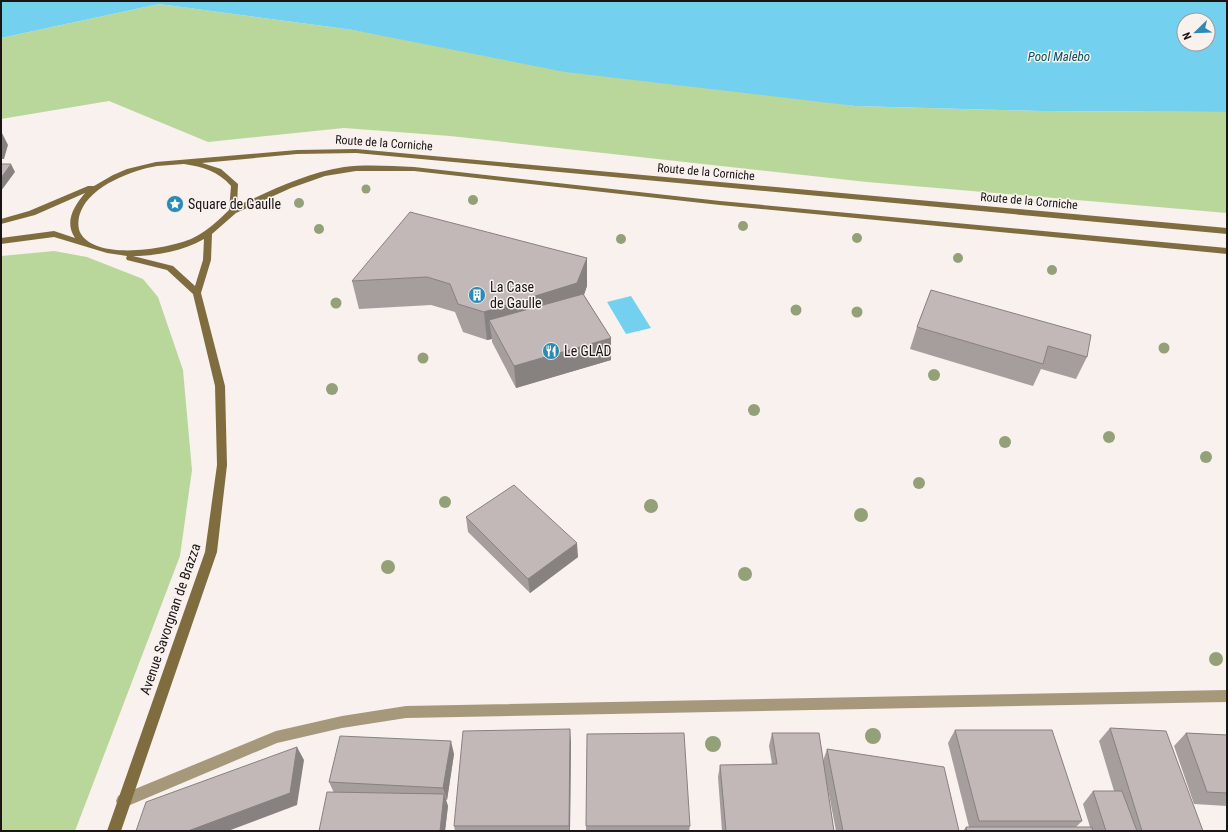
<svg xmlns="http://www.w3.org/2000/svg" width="1228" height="832" viewBox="0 0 1228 832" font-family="'Roboto Condensed',sans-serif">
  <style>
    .green { fill: #bad79b }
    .water { fill: #74d0ef; fill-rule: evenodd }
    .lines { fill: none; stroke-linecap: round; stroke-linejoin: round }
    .street { fill: #a5987b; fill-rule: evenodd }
    .secondary { fill: #7f6d40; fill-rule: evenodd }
    .tree { fill: #94a078 }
    .wall { fill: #a69e9d }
    .shaded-wall { fill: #878180 }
    .building { fill: #c1b8b7; stroke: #878180 }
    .labels { text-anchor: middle; stroke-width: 3; stroke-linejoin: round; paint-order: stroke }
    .far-street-label { font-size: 12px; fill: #181514; stroke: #f9f1ee }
    .far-water-label { font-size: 13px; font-style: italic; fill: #04566b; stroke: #f9f1ee }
    .poi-label { font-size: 14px; fill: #181514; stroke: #f9f1ee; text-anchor: start }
    .street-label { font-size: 14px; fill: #181514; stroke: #f9f1ee }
  </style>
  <rect width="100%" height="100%" fill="#f9f1ee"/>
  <!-- green -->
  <g class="green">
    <path d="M159,4L353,30L855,106L1040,111L1227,112V213L867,182L450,136L344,128L208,142L109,101L1,119V38Z"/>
    <path d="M54,251L87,257L143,279L158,297L183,370L192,470L180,556L75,831H1V256Z"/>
  </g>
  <!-- water -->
  <g class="water">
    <path d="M1,1H1227V112L1040,111L855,106L565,72L353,30L159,4L1,38ZM1184,20H1208V44H1184Z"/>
    <path d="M631,296L651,328L626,334L607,302Z"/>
  </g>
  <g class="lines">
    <!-- street -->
    <path class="street" d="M1227,690V702L406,718L342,728L277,743L123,808L118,806L116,801L118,796L276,731L342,716L406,706Z"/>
    <!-- secondary -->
    <path class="secondary" d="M356,149L1227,228V234L356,153L297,154L202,163L221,169L238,184L237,206C272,190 306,173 344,167C367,164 391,166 414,167L720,201L1227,248V254L720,205L414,171H356L325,176L291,188L236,213L212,234L211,260L201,293L225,386L227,465L217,552L121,831H107L205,552L217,465L215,386L193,294L167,270L127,260L126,258L127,256L107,253L54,237L1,244V238L54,231L75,238C64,222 74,206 85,193L35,215L1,224V219L29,211L88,186H94L113,175L127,169L156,162L297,150ZM184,164C203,167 218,171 231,186L229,210C218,221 207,231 193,238C169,249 98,261 81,234C77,228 78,217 81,211C91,186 132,170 157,166C166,165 175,165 184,164ZM204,239L203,260L195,286L173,266L133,256C156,256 183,251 204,239Z"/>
  </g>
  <!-- trees -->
  <g class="tree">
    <circle cx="366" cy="189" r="4.5"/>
    <circle cx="473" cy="200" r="5"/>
    <circle cx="299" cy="203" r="5"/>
    <circle cx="743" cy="226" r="5"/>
    <circle cx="319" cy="229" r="5"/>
    <circle cx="857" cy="238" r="5"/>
    <circle cx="621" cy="239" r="5"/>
    <circle cx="958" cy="258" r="5"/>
    <circle cx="1052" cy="270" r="5"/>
    <circle cx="336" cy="303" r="5.5"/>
    <circle cx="796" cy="310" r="5.5"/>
    <circle cx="857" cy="312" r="5.5"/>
    <circle cx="1164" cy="348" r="5.5"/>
    <circle cx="423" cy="358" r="5.5"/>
    <circle cx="934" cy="375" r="6"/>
    <circle cx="332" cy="389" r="6"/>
    <circle cx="754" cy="410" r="6"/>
    <circle cx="1109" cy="437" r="6"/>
    <circle cx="1005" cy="442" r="6"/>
    <circle cx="1206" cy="457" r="6"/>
    <circle cx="919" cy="483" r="6"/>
    <circle cx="445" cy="502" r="6"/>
    <circle cx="651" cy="506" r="7"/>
    <circle cx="861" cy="515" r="7"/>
    <circle cx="388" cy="567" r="7"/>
    <circle cx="745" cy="574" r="7"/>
    <circle cx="1216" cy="659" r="7"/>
    <circle cx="873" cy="736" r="8"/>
    <circle cx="713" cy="744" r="8"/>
  </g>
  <!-- wall -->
  <g class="wall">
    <path d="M587,258V286L584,295L611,338V360L516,388L492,342V339L487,340L463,332L455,312L431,305L359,309L352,281Z"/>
    <path d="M931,290L1087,357L1076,379L1041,369L1033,386L910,349L917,327Z"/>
    <path d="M466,517L578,557L530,593L468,532Z"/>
    <path d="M1110,728L1203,831H963L966,827H969L948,743L955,730L1082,821L1076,827H1090L1083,804L1093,791H1114L1099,741Z"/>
    <path d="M772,733L823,761L827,749L959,831H836L827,784L834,831H722L718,777L720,765L772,764L769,746Z"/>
    <path d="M1186,733L1227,735V806L1194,804L1174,746Z"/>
    <path d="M571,742L570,831H455L454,826Z"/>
    <path d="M454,754L447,800H446L448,806L445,831H319L334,793L329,782Z"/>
    <path d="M586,826H690L689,831H586Z"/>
  </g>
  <!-- shaded-wall -->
  <g class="shaded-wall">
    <path d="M1,131L8,145L4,159H1Z"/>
    <path d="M11,164L15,172L1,191V178Z"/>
    <path d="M587,258V286L578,311L489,320L492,339L487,340L484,312Z"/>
    <path d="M611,338V360L516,388L514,366Z"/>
    <path d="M577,543L578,557L530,593L528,579Z"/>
    <path d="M570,729L571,742L570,831H569V826Z"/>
    <path d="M451,741L454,754L447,800L443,788Z"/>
    <path d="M297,747L304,760L297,805L228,831H188Z"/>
    <path d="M444,794L448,806L445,831H440Z"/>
  </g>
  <!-- building -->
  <g class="building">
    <path d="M1,164H11L1,178Z"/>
    <path d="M410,212L587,258L577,283L484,312L458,304L450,284L427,277L352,281Z"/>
    <path d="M931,290L1091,335L1087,357L1048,346L1043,364L917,327Z"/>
    <path d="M583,294L611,338L514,366L489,320Z"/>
    <path d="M514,485L577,543L528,579L466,517Z"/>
    <path d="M1110,728L1166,731L1203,831H1142Z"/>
    <path d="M570,729L569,826H454L463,731Z"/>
    <path d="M955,730H1052L1082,821H979Z"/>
    <path d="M684,733L690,826H586L587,734Z"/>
    <path d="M772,733H819L834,831H726L720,765L777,764Z"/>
    <path d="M1186,733L1227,735V793L1207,792Z"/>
    <path d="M340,736L451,741L443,788L329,782Z"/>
    <path d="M297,747L290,793L188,831H136L146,802Z"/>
    <path d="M827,749L944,767L959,831H843Z"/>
    <path d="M1093,791H1122L1137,831H1106Z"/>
    <path d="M327,792L444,794L440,831H319Z"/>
    <path d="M966,827H1092L1093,831H967Z"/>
  </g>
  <!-- icons -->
  <defs>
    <g id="sight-disc" transform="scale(0.9)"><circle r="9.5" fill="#2b8ab6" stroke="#f9f1ee"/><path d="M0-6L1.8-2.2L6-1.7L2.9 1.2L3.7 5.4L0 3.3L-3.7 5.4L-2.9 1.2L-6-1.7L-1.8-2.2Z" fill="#fff"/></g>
    <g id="building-disc" transform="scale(0.9)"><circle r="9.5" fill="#2b8ab6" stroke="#f9f1ee"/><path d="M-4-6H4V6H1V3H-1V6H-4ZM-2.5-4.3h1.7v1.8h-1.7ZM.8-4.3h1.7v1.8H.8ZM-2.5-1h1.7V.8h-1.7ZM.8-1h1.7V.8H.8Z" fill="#fff"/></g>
    <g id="restaurant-disc" transform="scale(0.9)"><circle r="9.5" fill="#2b8ab6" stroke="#f9f1ee"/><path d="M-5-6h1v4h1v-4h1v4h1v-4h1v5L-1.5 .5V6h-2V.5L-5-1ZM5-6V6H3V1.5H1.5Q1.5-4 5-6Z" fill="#fff"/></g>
  </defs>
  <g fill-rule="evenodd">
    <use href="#sight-disc" x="175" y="204"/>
    <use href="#building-disc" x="477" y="295"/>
    <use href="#restaurant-disc" x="551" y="351"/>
  </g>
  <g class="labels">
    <!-- far-street labels -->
    <g class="far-street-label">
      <text transform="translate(384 143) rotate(4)" y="4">Route de la Corniche</text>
      <text transform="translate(706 172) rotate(5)" y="4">Route de la Corniche</text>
      <text transform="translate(1029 201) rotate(5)" y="4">Route de la Corniche</text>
    </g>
    <!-- far-water labels -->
    <g class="far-water-label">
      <text x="1059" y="61">Pool Malebo</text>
    </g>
    <!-- poi labels -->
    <g class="poi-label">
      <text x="188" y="209">Square de Gaulle</text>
      <text x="490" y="292">La Case<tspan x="490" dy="16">de Gaulle</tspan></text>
      <text x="564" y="356">Le GLAD</text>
    </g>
    <!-- street labels -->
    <g class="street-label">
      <text transform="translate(170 619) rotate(-71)" y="5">Avenue Savorgnan de Brazza</text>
    </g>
  </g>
  <!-- border -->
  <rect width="1228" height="832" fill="none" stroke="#181514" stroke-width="4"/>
  <!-- north arrow -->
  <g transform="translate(1196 32) rotate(247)"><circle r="19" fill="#f9f1ee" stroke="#9f9997"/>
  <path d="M0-3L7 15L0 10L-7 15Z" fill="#2b8ab6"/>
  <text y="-6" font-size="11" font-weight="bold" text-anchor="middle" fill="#181514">N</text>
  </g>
</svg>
